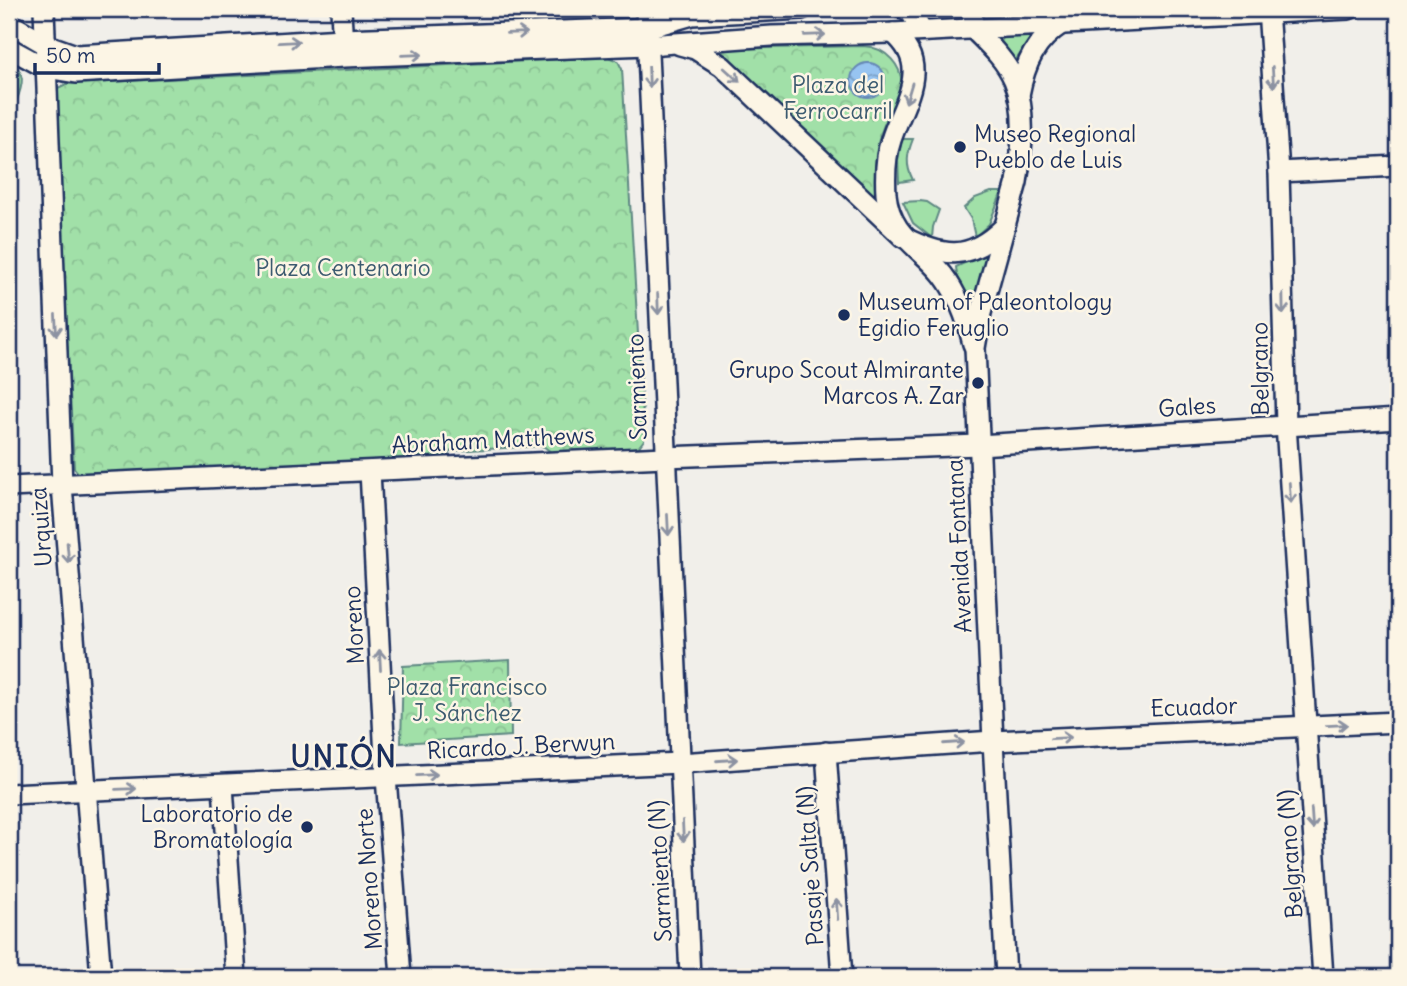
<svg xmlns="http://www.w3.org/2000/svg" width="1407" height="986" viewBox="0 0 1407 986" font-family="Delius,sans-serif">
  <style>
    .green { fill: #a1e0a8; stroke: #5e8883; stroke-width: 2 }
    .forest { fill: url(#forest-crowns); stroke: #5e8883; stroke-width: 2 }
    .water { fill: url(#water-waves); stroke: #6588b6; stroke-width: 2 }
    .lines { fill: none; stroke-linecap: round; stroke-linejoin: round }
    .minor-casing { stroke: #1b2f5e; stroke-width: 24 }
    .minor { stroke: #fcf5e5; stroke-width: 19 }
    .oneway { stroke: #8c92a2 }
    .poi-dot { fill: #1b2f5e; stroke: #fcf5e5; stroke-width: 2.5 }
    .labels { text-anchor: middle; stroke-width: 5; stroke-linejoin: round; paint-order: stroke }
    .park-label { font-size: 23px; fill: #3c5b70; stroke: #fcf5e5 }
    .poi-label { font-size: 23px; fill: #1b2f5e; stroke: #fcf5e5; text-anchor: start }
    .street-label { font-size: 23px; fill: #1b2f5e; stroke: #fcf5e5 }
    .district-label { font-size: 30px; font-weight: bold; letter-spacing: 2px; fill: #1b2f5e; stroke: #fcf5e5 }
  </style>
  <defs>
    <pattern id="forest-crowns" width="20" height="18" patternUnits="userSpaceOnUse" patternTransform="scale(1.75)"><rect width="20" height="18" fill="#a1e0a8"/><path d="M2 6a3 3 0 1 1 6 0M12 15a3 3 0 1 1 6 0" fill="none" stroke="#8ac093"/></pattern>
    <pattern id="water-waves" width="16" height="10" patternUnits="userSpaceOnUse" patternTransform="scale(1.75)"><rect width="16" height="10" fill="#97c4f1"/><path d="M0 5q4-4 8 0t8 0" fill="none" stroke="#7aa0c6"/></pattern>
  </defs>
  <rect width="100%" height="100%" fill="#f1efea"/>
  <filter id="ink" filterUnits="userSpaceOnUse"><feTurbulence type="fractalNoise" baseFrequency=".0143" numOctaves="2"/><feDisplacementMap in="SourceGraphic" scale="14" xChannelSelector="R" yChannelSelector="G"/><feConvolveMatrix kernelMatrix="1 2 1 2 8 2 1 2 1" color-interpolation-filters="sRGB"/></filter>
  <g filter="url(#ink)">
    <!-- green -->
    <g class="green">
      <path d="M1004,37H1029L1031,39L1015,61L1001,41Z"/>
      <path d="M902,139H913C907,154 905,165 913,180L899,182L898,160Z"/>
      <path d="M991,192H1002L989,224L975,237L971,219L964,208L975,198Z"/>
      <path d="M920,201L927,202L939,210L933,227L932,238L913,223L903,202Z"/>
      <path d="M983,254H986L988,258L978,284L973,311L957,275L956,267Z"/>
    </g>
    <!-- forest -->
    <g class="forest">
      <path d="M863,46C885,47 905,66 901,90C898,102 889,113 884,125C874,149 871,181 882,205L719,54L723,49Z"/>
      <path d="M608,57L618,61L622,69L644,433V440L634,453L559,458L543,446L451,451L441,462L79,474L74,468L54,97L58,88L66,84Z"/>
      <path d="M9,61C27,71 23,85 16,102L9,105Z"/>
      <path d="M510,660L511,736L401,743L403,666Z"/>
    </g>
    <!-- water -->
    <circle class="water" cx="868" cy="80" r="17"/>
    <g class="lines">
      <!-- minor casing -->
      <g class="minor-casing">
        <g id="minor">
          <path d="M44,9L62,485L101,977"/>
          <path d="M341,9L343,49"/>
          <path d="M646,9L690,977"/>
          <path d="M904,9L910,11L922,31"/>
          <path d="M972,9L973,29C988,44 1005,59 1014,80C1027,110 1022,151 1017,182L981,313L975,348L993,741L1006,977"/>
          <path d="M1268,9L1279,172L1286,425L1323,977"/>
          <path d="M9,23L45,44L76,55L342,39L647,28L692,15L802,9"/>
          <path d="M893,33C933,66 903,102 891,140C885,157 885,177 886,194C890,236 920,246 943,275C959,296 967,319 973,344"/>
          <path d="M680,45L695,49L722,66L903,237C943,257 968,262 1003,228"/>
          <path d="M9,48L46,68L76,73L344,57L648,45L772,36L893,33L1349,9"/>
          <path d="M1019,95C1025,63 1035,41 1063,23"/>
          <path d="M1279,172L1398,166"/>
          <path d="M370,471L386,777L401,977"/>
          <path d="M9,487L665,457L979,445L1398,419"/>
          <path d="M826,752L842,977"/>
          <path d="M223,786L236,977"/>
          <path d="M9,794L680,763L993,741L1398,722"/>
        </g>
      </g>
      <!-- minor -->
      <use href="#minor" class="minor"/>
    </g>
    <!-- one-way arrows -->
    <defs><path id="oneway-shaft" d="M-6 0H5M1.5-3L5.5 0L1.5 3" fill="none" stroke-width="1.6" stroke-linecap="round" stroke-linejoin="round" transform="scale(1.75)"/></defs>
    <g class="oneway">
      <use href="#oneway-shaft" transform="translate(517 33) rotate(-2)"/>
      <use href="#oneway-shaft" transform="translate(815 35) rotate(-2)"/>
      <use href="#oneway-shaft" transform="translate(289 42) rotate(-3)"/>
      <use href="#oneway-shaft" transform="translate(412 55) rotate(-2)"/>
      <use href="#oneway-shaft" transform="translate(732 75) rotate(42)"/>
      <use href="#oneway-shaft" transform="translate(649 77) rotate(88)"/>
      <use href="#oneway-shaft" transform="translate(1273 77) rotate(86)"/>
      <use href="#oneway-shaft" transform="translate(909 93) rotate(107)"/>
      <use href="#oneway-shaft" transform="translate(658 304) rotate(88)"/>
      <use href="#oneway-shaft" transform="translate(1283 304) rotate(89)"/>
      <use href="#oneway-shaft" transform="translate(56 325) rotate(87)"/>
      <use href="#oneway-shaft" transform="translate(1290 493) rotate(86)"/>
      <use href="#oneway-shaft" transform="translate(668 525) rotate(87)"/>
      <use href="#oneway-shaft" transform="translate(68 553) rotate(85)"/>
      <use href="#oneway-shaft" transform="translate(380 660) rotate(-93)"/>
      <use href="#oneway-shaft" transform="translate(1337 725) rotate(-3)"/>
      <use href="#oneway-shaft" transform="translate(1061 738) rotate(-3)"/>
      <use href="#oneway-shaft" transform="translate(954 743) rotate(-4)"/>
      <use href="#oneway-shaft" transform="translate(727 760) rotate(-4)"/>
      <use href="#oneway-shaft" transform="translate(427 775) rotate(-3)"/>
      <use href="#oneway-shaft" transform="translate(126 789) rotate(-2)"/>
      <use href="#oneway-shaft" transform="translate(1312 819) rotate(86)"/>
      <use href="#oneway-shaft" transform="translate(683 831) rotate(87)"/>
      <use href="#oneway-shaft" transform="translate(837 909) rotate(-94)"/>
    </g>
  </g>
  <!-- markers -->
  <g class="poi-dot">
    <circle cx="960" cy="147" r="7"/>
    <circle cx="844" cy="315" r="7"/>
    <circle cx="978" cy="383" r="7"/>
    <circle cx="307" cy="827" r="7"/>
  </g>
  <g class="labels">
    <!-- park labels -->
    <g class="park-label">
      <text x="838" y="93">Plaza del<tspan x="838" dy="26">Ferrocarril</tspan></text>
      <text x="343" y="276">Plaza Centenario</text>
      <text x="467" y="695">Plaza Francisco<tspan x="467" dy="26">J. Sánchez</tspan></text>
    </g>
    <!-- poi labels -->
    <g class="poi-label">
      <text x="974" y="142">Museo Regional<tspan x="974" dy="26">Pueblo de Luis</tspan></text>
      <text x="858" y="310">Museum of Paleontology<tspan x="858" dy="26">Egidio Feruglio</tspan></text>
      <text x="964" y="378" text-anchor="end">Grupo Scout Almirante<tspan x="964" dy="26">Marcos A. Zar</tspan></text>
      <text x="293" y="822" text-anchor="end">Laboratorio de<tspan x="293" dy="26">Bromatología</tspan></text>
    </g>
    <!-- street labels -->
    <g class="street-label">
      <text transform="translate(1260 369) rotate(-91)" y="8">Belgrano</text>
      <text transform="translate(637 387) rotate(-92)" y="8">Sarmiento</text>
      <text transform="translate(1187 407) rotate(-4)" y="8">Gales</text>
      <text transform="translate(493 440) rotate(-3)" y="8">Abraham Matthews</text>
      <text transform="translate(41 527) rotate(-94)" y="8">Urquiza</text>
      <text transform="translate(959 546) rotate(-93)" y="8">Avenida Fontana</text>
      <text transform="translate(354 625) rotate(-93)" y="8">Moreno</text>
      <text transform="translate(1194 707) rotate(-2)" y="8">Ecuador</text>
      <text transform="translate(521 746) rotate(-3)" y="8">Ricardo J. Berwyn</text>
      <text transform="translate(1290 854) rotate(-94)" y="8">Belgrano (N)</text>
      <text transform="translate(810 866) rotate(-94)" y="8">Pasaje Salta (N)</text>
      <text transform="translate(660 871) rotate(-93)" y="8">Sarmiento (N)</text>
      <text transform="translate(369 879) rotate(-94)" y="8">Moreno Norte</text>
    </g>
    <!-- district labels -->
    <g class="district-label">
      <text x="344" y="767">UNIÓN</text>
    </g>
  </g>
  <!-- margin -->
  <rect width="1407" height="986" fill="none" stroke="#fcf5e5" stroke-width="35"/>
  <rect x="18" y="18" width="1372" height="951" fill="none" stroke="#1b2f5e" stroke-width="2.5" filter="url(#ink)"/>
  <!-- scale -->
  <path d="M35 63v10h124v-10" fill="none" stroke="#1b2f5e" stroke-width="3.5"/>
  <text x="46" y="63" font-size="21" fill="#1b2f5e" stroke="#fcf5e5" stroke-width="5" paint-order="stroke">50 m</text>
</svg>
